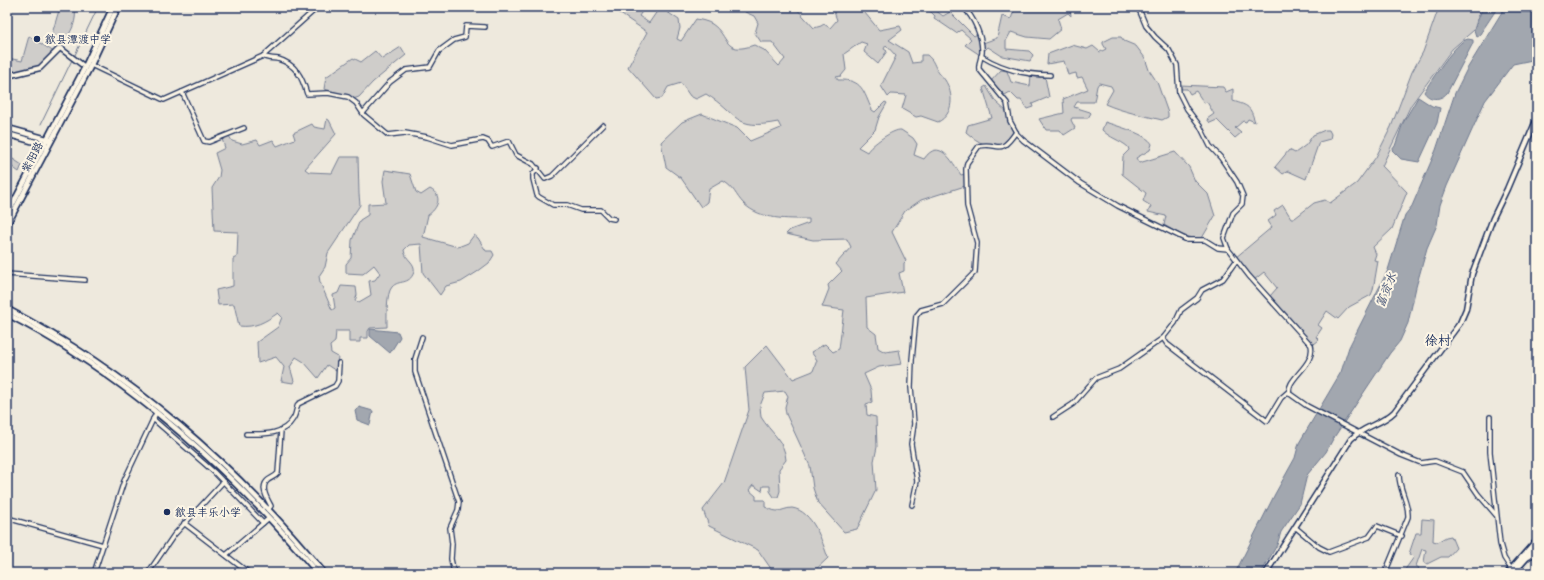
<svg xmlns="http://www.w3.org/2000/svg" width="1544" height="580" viewBox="0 0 1544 580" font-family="'Gochi Hand','LXGW WenKai TC',sans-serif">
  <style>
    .green { fill: #cfcdca; stroke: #757e94 }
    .water { fill: #a2a7af; stroke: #6c778f }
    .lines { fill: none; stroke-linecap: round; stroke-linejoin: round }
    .stream { stroke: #6c778f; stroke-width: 1 }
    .minor-casing { stroke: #1b2f5e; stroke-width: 6 }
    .tertiary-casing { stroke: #1b2f5e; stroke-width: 7 }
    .secondary-casing { stroke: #1b2f5e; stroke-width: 8 }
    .minor { stroke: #fcf5e5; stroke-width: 3.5 }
    .tertiary { stroke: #fcf5e5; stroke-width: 4 }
    .secondary { stroke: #fcf5e5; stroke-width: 4.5 }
    .poi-dot { fill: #1b2f5e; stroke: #fcf5e5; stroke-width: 1.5 }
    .labels { text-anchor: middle; stroke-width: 4; stroke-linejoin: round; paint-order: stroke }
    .poi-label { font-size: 11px; fill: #1b2f5e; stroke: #fcf5e5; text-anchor: start }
    .street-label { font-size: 11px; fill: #1b2f5e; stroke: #fcf5e5 }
    .water-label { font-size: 12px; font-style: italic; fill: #445376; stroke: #fcf5e5 }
    .quarter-label { font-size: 13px; fill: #1b2f5e; stroke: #fcf5e5 }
  </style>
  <rect width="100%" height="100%" fill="#eee9dd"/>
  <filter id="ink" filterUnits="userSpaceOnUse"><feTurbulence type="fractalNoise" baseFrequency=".025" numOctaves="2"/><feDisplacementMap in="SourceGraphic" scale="8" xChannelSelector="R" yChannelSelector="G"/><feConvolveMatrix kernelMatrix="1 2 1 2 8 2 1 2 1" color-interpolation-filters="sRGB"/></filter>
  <g filter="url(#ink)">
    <!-- green -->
    <g class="green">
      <path d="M60,7H75C77,21 72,32 63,42L51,37Z"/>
      <path d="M610,7H645L639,16L649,23L660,7L679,20L680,28L677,39L681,41L696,19C701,20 707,21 712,24C730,36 723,56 754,45L764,50L779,66L785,59L772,42H761L755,33L758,23L754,16L745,12L747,7H795L814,28L821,26L824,24L830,28L837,20L834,12L841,7H860L879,30L900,26L902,30L889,40L908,52L912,63L921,62V55H927C934,61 933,63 937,70C939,74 943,77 945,80C954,94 954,114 938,122L921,116L916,117L902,109L906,95L891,94L888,97L881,86L896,56L886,45L884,49L887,51L878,64L864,52L867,44L861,42L844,54L846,70L841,76L836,77L838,80C863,79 863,91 872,110L875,112L885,102L887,103L879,117L875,130L858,147L867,152C871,145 893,129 901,130L913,138L917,144L914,155L924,159C939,137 952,161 961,175L965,174V186L921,200L905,211L892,232L906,261L904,263V271L899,273L903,292L866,298L867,327L876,334L878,348L885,352L899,350L902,364L879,367L864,374L871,390L872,402L866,404L867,415L876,417L877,447L874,461L876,490L857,529L844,532L818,503L813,488L810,466L786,414L785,407L788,396L785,391L765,393L760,406L761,417C770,432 785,441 786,460L779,469L780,491L778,497H774L770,491V486H763L762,491L753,485L749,490L756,496V500H765V507C768,508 773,511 777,511C782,511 786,508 792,508C813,511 822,541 828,558L812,573H774L758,550L709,526L703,510L724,483L749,410L745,367L767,345L793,379L813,371L817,360L811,352L825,344L833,352L839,349L844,310L822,307L829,289L828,285L842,271L836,264L851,247L847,239L813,240L786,234L790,230L809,223V219C787,219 761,220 744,204C735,195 735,188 723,181L709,189L707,202L701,207L681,178L666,167L661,142L682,122L702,114L737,128L750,141L781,128L778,122C733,131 739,114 706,94L696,99L690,96L681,83L668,87L662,98L656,99L628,67L647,32Z"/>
      <path d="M916,7H936L935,10L943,16L950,12L974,36L977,34L979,40L980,55L965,45L971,39L961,30L956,33L934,18L935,16L931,12Z"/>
      <path d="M1015,7H1070L1071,16L1068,13L1058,19L1061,29L1049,39L1027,37L1011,32L1006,41V49L1029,51L1033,55L1030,61L1002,56L988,47L984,51L983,43L997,38L1002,16L1011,19Z"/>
      <path d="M1439,7H1481L1474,30L1452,49L1411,105L1382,166L1407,192L1392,229L1373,247L1376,254L1374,260L1378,261L1373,290L1371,295L1349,307L1338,319L1327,311L1318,325L1322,328L1316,337L1319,340L1313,345L1270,296L1277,288L1264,272L1254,280L1235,258L1272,227L1268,221L1276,215L1274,211L1283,205L1291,218H1295L1314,203L1325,200L1330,203L1357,183L1376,157L1391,127L1412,72L1423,52Z"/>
      <path d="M29,36L54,52C39,70 35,68 13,72L10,65L7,66V53L8,58L22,61Z"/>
      <path d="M1113,37H1121L1124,41L1136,46L1145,58L1149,70L1157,82L1168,113V117L1162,120C1142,115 1123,112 1105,104L1113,90L1111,86L1099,83L1097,86L1094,102H1077L1074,107L1090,112L1091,113L1088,118H1072L1071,120L1075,128L1064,135L1060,130H1046L1039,119L1064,113L1063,99L1088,89L1082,77L1077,78L1076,73L1068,75L1064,61L1047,64L1048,54L1072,45L1087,49L1093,46L1100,52L1106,49L1103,44V42Z"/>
      <path d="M401,47L406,55L373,82L359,97L353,99L349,96L324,89L326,77L353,58L361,62L375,51L382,59Z"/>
      <path d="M1001,70L1007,71L1011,82L1030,86L1031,75L1045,77L1049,97L1032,104L1033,107L1027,109L1021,100H1018L1010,92L1005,95L991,81Z"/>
      <path d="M1180,85L1223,87L1226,92L1233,89V101C1249,106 1250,106 1255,122L1248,119L1246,122L1243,121L1235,128L1241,133L1235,138L1217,120L1210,123L1207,119L1214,114L1207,102L1204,103L1196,91L1190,94L1187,89H1181Z"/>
      <path d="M986,86L996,102L1007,112L1014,132L1004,145C986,147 980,144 966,132L968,125L992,118L983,88Z"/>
      <path d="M327,119L329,120L336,134L305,169L309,172L332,173L340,157H358L359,194L360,205L328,253L325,267L319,276L320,282L332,310L335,308L333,295L338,293L341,286L356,287L357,295L355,301L359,302L371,295L369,281L375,280L380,273L374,265L363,274L346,273V264L351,258L352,240L360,220L368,215V204L386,203L383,181L385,170L410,174L416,192L421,195L430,189C444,196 437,209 428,215L423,237L458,247L468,243L474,235L478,238L486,251H492L494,255L489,263L477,272L461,282L446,286L440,295L423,273L421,244L409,245L404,250C405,260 416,262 414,272C409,286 399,279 392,287C386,293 387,318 387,327L370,328L368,331V338H360V342H349V331H336L335,342L330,346L331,353L338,357L336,371L327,365L318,378L304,362L296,357L290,367L294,381L293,383L281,381L284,367L276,357L258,363L257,342L278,327L282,317L278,313C265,322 255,328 239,326L234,304L218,305L216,290L233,286V259L237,257L238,232L214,231L212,188L219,177L220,170L215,153L225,148L222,139L229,136L232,141L242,144L257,140L260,145L273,140L277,146L295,139L293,133L312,124L314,127L325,129Z"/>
      <path d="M1105,122C1117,126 1147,134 1152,144L1150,150L1136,158L1139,163L1175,152L1189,167L1195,181L1208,194L1215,216L1202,238C1187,240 1176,232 1164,225L1166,216L1148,212L1151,206L1143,201L1146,193L1122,174L1123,156L1129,150L1128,147C1120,140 1110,138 1102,130Z"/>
      <path d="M1325,130H1329L1331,134L1330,139L1319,142L1306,179L1288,171L1283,174L1275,167L1289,150L1295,153L1306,145L1313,135Z"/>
      <path d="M7,159H13L22,165L19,172L7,163Z"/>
      <path d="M1422,519L1434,520L1433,541L1437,542L1446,537L1451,536L1456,548L1448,557H1441L1427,564L1424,562L1426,550L1422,549L1416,566L1419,568L1416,573H1397L1399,569L1404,571L1414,557L1409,554L1416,533H1421Z"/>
    </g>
    <!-- water -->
    <g class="water">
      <path d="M1483,7H1498L1478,37L1476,36L1474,30Z"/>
      <path d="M1505,7H1537V38L1534,42L1537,46V59L1513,64L1485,101L1447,186L1440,205L1437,225L1427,248L1416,287L1408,323L1400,341L1390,353L1333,439L1326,452L1307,475L1300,504L1281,532L1277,545L1261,573H1235L1275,494L1295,458L1299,443L1341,372L1349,347L1388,270L1405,215L1412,206L1436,150L1455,93L1467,69Z"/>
      <path d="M1468,39L1473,40V43L1447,93C1440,101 1429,100 1424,92C1431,81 1456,41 1468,39Z"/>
      <path d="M1418,97L1432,106L1440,108L1437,123L1419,162L1401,159L1392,150L1395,146L1403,123Z"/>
      <path d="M370,329L398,332L400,337L390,353L370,336Z"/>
      <path d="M359,407L373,411L370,425L357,420L355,411Z"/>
    </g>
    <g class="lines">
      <!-- stream -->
      <g class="stream">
        <path d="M74,57L98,7"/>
        <path d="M41,124L72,60"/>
        <path d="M7,147L8,148"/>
      </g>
      <!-- minor casing -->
      <g class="minor-casing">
        <g id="minor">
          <path d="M387,7H390"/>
          <path d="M963,7C974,17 983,38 982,53C981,59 978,63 979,69L1007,103L1010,121L1017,134L1023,140L1080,183L1118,206L1187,240H1205L1218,248L1228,249"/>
          <path d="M1138,7L1146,26L1155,37L1169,50L1177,65L1179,93L1187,109L1200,126L1210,146L1221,158L1237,182L1243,196L1242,204L1233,213L1224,238L1228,249L1249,276L1311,345C1316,366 1284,379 1290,394L1307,406L1401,455L1421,463L1435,461L1463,472L1478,494L1496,515"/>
          <path d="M263,56C267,59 273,58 278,59C296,64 302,77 307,94L328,93L348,97L356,103L364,115L388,135L405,133L427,137L452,145L483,139L488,141L492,147L509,141L516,155L533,164L545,179L552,176L603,125"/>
          <path d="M981,56C1002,69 1025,75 1050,75"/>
          <path d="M91,65L164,100L263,56L318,7"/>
          <path d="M182,92L204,141L209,142L244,128"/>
          <path d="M363,113L390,82L406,70L430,67L439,51L454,40L465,37L466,26L485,27"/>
          <path d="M538,168L533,174V179L537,195L539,197L553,205H567L581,210H601L609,218L614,219"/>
          <path d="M7,274L85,280"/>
          <path d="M422,337L415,359V372L459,502L458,510L450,528L452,544L451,559L454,573"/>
          <path d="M1163,338L1167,344L1267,421L1281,398L1289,391"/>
          <path d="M1053,417L1073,404L1096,378L1119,369L1163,338L1175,323L1181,310L1197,298L1202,290L1223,279L1236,261"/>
          <path d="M1490,417V452L1500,544L1504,558L1511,569"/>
          <path d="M153,419L214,472L263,523"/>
          <path d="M246,434C262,434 283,436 293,419C296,415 296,409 298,404L335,386L338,381L339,363"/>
          <path d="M912,505L917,481L911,444L914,424L911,387L912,360L916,316L921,310L943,304L975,272L977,243L967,206L966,169L967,163L979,146C999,141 998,158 1016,132"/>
          <path d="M268,510L271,506C268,500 260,488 267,481C270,478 275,477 278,473L281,430"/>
          <path d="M7,518L103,545"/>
          <path d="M184,523L249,573"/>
          <path d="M1295,527L1319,547L1329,552L1369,537L1377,526L1402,536"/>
          <path d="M226,555L269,518"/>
          <path d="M1527,558L1537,553"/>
          <path d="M94,573L124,481L156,413"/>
          <path d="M148,573L174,535L224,481"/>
          <path d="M1385,573L1408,517C1409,502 1399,490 1399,475"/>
        </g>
      </g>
      <!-- tertiary casing -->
      <g class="tertiary-casing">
        <g id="tertiary">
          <path d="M7,76L40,68L60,48L85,67"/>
          <path d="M1266,573L1351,439C1364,426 1382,424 1394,412L1460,323L1466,309L1472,274L1493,218L1507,189L1537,118"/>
        </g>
      </g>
      <!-- secondary casing -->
      <g class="secondary-casing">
        <g id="secondary">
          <path d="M7,128L50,140"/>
          <path d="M7,134L46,145"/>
          <path d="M7,215L85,67L113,7"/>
          <path d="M7,225L89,69L118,7"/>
          <path d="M7,309C130,372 237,467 324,573"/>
          <path d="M7,314C128,376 231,470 318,573"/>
          <path d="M1508,573L1537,540"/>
          <path d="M1513,573L1537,546"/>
        </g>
      </g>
      <!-- minor -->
      <use href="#minor" class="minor"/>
      <!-- tertiary -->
      <use href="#tertiary" class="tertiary"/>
      <!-- secondary -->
      <use href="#secondary" class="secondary"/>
    </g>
  </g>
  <!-- markers -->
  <g class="poi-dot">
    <circle cx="37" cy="39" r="4"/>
    <circle cx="167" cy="512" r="4"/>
  </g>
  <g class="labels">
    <!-- poi labels -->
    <g class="poi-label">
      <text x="45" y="43">歙县潭渡中学</text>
      <text x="175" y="516">歙县丰乐小学</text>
    </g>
    <!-- street labels -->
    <g class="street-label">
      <text transform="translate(32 157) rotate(-62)" y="4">紫阳路</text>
    </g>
    <!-- water labels -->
    <g class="water-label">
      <text transform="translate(1386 290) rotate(-68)" y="4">富资水</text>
    </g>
    <!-- quarter labels -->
    <g class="quarter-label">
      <text x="1438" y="345">徐村</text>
    </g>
  </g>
  <!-- margin -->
  <rect width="1544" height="580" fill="none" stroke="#fcf5e5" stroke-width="24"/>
  <rect x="12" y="12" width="1520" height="556" fill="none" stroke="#1b2f5e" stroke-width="1.5" filter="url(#ink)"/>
</svg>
